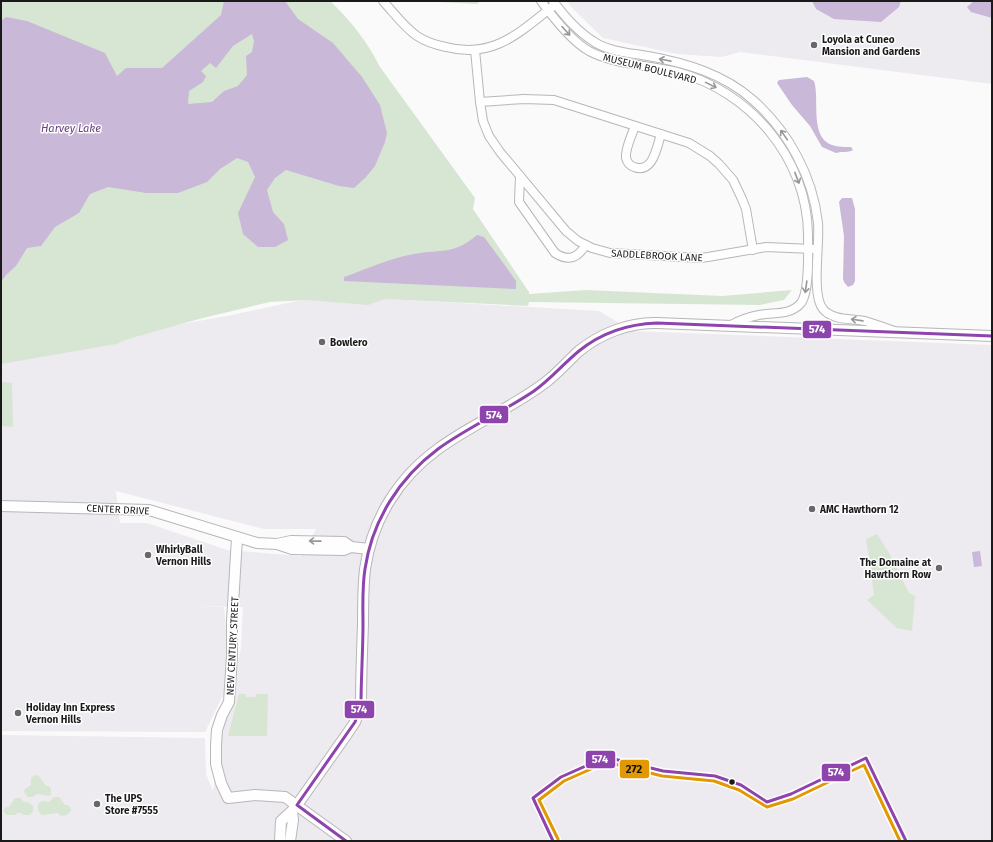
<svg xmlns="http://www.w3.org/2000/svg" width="993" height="842" viewBox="0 0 993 842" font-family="'Fira Sans',sans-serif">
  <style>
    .built { fill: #edeaf0; fill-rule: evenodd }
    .green { fill: #d7e6d2 }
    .water { fill: #c9b8d7; fill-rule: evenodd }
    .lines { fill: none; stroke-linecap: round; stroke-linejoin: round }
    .minor-casing { stroke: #b7b7b8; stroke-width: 10 }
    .tertiary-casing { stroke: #b7b7b8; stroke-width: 12 }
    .minor { stroke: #fefefe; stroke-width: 8 }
    .tertiary { stroke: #fefefe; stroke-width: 10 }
    .bus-1-casing { stroke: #fff; stroke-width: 6 }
    .bus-2-casing { stroke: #fff; stroke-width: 6 }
    .bus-1 { stroke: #8e44ad; stroke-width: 3 }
    .bus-2 { stroke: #e19803; stroke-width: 3 }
    .oneway { stroke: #989798 }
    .poi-dot { fill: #696869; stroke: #fff; stroke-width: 1.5 }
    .bus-dot { fill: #1b1a1b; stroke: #fff; stroke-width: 1.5 }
    .labels { text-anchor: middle; stroke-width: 3; stroke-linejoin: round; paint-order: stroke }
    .poi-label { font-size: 10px; font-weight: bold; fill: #1b1a1b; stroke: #fff; text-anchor: start }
    .street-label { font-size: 10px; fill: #1b1a1b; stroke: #fff }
    .water-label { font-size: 11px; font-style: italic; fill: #65437d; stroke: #fff }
    .line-badge { stroke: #fff; stroke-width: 1.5 }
    .badge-label { font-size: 11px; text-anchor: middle; font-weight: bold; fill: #fff }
    .pale-badge-label { font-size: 11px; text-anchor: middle; font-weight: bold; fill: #111 }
  </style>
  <rect width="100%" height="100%" fill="#fafafb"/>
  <!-- built -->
  <g class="built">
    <path d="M567,1H992V84L740,52L722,57L677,54L603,38L571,7Z"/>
    <path d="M311,298L389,299L599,311L633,331L992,345V841H1V735L205,738L206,774L213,791L222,738L241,648L243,607L195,606L224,607L228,652L225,691L205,732L1,731V356L232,315ZM116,491L264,529H316L301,556L227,550L147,523H120Z"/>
  </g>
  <!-- green -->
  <g class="green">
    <path d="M1,1H330C351,21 367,41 380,67L475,198L473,209L529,292V294L586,290L722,296L792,290L784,300L760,305L529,302L528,306L385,299L368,305L307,300L270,302L199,319L128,339L116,344L1,364Z"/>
    <path d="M437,1H481L477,4L438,2Z"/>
    <path d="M1,382L12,383L13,427L1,426Z"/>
    <path d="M877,534L889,553L909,593L915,596L912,631L897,628L867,600L874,595L866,539Z"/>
    <path d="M239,694H246V697H255L256,694H268L267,736H228Z"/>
    <path d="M38,775L46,786H49L51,789V794L49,796L37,794L33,797H28L24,792V790L31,785V778L33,776Z"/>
    <path d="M54,797H59L65,805H68L71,809V811L67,815L61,816L58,813L42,815L38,811V804L42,801L49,802Z"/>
    <path d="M15,798H20L24,802H28L33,806V812L29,815H24L21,813H17L15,815H7L4,812V809L7,807H9Z"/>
  </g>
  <!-- water -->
  <g class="water">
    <path d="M224,1H285L298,19L333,43L362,77L380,105L387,133L385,142L375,166L366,177L354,188L339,186L286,170L275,178L267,190L273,212L284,224L288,240L275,247H258L243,234L238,213L255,177L248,162L237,158L220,169L207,182L178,193H146L108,187L90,194L79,213L55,227L41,246L27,248L16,266L6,275L1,282V21L6,17L27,21L105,53L117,76L126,68H162L221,15ZM252,34L254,41L252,52L246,56L247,75L238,86L224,91L212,102L188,104L189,91L203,82L206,76L201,71L210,63L216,68L233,46Z"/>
    <path d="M812,1H901L899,7L881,22L834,19L816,9Z"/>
    <path d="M974,1H992V18L971,12L967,7Z"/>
    <path d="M807,77L814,81C820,99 809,137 832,145C838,147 845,147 851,147L853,150C848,153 842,151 836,153L822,147L810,126L792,105L777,83L779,80Z"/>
    <path d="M842,198H852L855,209V281L853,285L848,287L844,282L843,279L844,236L839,202Z"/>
    <path d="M477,235L484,237L504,264L516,281V289L344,281V277C367,269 390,258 414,254C441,249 454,255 477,235Z"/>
    <path d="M980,551L982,566L974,567L972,552Z"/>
  </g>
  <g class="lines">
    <!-- minor casing -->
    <g class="minor-casing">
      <g id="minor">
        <path d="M383,1C394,13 404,27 417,36C426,42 436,45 446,47C492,59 518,34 552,7"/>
        <path d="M541,1C552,16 573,42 589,51C616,65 648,65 677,72C750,91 807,158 808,234C808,250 810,291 801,303C790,316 773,312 759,315C748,317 740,320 731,325"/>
        <path d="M553,1C566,18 578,32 596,43C612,52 631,53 648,56C686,63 724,74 753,100C788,131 813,176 818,223C820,243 811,295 823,309C833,321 851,318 865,321C875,324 884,327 894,331"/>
        <path d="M475,50L480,102L483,121L489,136L500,152L566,231L578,241L592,248L610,253L700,258L708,257L766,247L813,249"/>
        <path d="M480,102L524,99L554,100L689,143L710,156L719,164L733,180L742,199L746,209L753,250"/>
        <path d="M635,126C632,135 625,148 626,158C627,162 630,166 634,167C653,174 657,147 661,134"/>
        <path d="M520,176L519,202L555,253C569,262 577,258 586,245"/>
      </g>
    </g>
    <!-- tertiary casing -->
    <g class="tertiary-casing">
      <g id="tertiary">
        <path d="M1,506L149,510L257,543L277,544L291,541L344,542L351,547"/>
        <path d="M237,538L232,621V656L229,702L222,715L217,730L216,745V764L221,783L228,798L255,795L285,797L346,841"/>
        <path d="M277,544L292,549L344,550L351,547L369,549"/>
        <path d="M280,841L281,821L292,811L297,805L347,734L355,722L361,705C361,678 362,651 363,624C363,606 363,587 365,569C372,520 398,478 438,449C472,424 512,408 546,382C558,373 568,361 579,351C600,334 629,322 657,323L992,336"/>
        <path d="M290,841L293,820L292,811"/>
      </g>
    </g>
    <!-- minor -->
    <use href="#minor" class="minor"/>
    <!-- tertiary -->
    <use href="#tertiary" class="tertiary"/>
    <!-- bus-1 casing -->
    <g class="bus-1-casing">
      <g id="bus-1">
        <path d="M346,841L297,805L355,722L361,705C361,678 363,651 363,624C363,605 362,587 365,569C372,521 399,478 438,449C468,427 503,412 534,391C551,379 563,364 579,351C601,333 629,324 657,323L992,336"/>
        <path d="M553,841L533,798L561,777L606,757L663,771L715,776L741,785L767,802L791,794L866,758L906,841"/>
      </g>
    </g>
    <!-- bus-2 casing -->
    <g class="bus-2-casing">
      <path id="bus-2" d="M558,839L539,800L564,781L607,762L662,776L714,781L739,790L767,807L793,799L864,765L900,841"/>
    </g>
    <!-- bus-1 -->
    <use href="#bus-1" class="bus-1"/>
    <!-- bus-2 -->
    <use href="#bus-2" class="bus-2"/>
  </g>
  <!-- one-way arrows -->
  <defs><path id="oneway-shaft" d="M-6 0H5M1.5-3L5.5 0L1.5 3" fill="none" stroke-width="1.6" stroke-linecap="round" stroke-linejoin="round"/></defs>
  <g class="oneway">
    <use href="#oneway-shaft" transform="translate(566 31) rotate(48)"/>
    <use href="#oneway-shaft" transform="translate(665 60) rotate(-169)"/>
    <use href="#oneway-shaft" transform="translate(711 85) rotate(26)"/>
    <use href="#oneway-shaft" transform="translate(784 135) rotate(-125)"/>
    <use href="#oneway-shaft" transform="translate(797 178) rotate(69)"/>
    <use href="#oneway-shaft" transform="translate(806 287) rotate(98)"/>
    <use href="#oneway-shaft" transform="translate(857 320) rotate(-172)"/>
    <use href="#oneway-shaft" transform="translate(315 541) rotate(-179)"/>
  </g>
  <!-- markers -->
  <g class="poi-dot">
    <circle cx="814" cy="45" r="4"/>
    <circle cx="322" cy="342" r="4"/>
    <circle cx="812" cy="509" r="4"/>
    <circle cx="148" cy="555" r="4"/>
    <circle cx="939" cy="568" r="4"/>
    <circle cx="18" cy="713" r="4"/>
    <circle cx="97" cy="804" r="4"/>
  </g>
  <circle class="bus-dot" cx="732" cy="782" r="3.5"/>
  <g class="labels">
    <!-- poi labels -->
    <g class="poi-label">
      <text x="822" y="43">Loyola at Cuneo<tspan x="822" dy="12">Mansion and Gardens</tspan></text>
      <text x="330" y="346">Bowlero</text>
      <text x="820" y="513">AMC Hawthorn 12</text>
      <text x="156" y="553">WhirlyBall<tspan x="156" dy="12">Vernon Hills</tspan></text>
      <text x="931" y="566" text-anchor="end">The Domaine at<tspan x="931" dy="12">Hawthorn Row</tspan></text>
      <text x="26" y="711">Holiday Inn Express<tspan x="26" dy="12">Vernon Hills</tspan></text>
      <text x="105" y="802">The UPS<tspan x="105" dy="12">Store #7555</tspan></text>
    </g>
    <!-- street labels -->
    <g class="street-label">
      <text transform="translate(650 68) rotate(14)" y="4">MUSEUM BOULEVARD</text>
      <text transform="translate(657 255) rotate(3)" y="4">SADDLEBROOK LANE</text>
      <text transform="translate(118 509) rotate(3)" y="4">CENTER DRIVE</text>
      <text transform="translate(232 646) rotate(-87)" y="4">NEW CENTURY STREET</text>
    </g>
    <!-- water labels -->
    <g class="water-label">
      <text x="71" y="132">Harvey Lake</text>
    </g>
  </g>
  <g class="line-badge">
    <rect x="802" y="320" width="30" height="19" rx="4" fill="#8e44ad"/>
    <rect x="479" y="405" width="30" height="19" rx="4" fill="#8e44ad"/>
    <rect x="344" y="700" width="31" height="19" rx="4" fill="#8e44ad"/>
    <rect x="585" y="750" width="31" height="19" rx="4" fill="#8e44ad"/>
    <rect x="619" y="759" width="31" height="20" rx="4" fill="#e19803"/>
    <rect x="821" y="763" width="30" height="19" rx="4" fill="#8e44ad"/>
  </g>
  <g class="badge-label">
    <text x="817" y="333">574</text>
    <text x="494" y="419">574</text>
    <text x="359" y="713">574</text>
    <text x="600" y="763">574</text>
    <text x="836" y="776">574</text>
  </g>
  <g class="pale-badge-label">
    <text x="634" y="773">272</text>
  </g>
  <!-- border -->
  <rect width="993" height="842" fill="none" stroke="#1b1a1b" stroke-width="4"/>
</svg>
